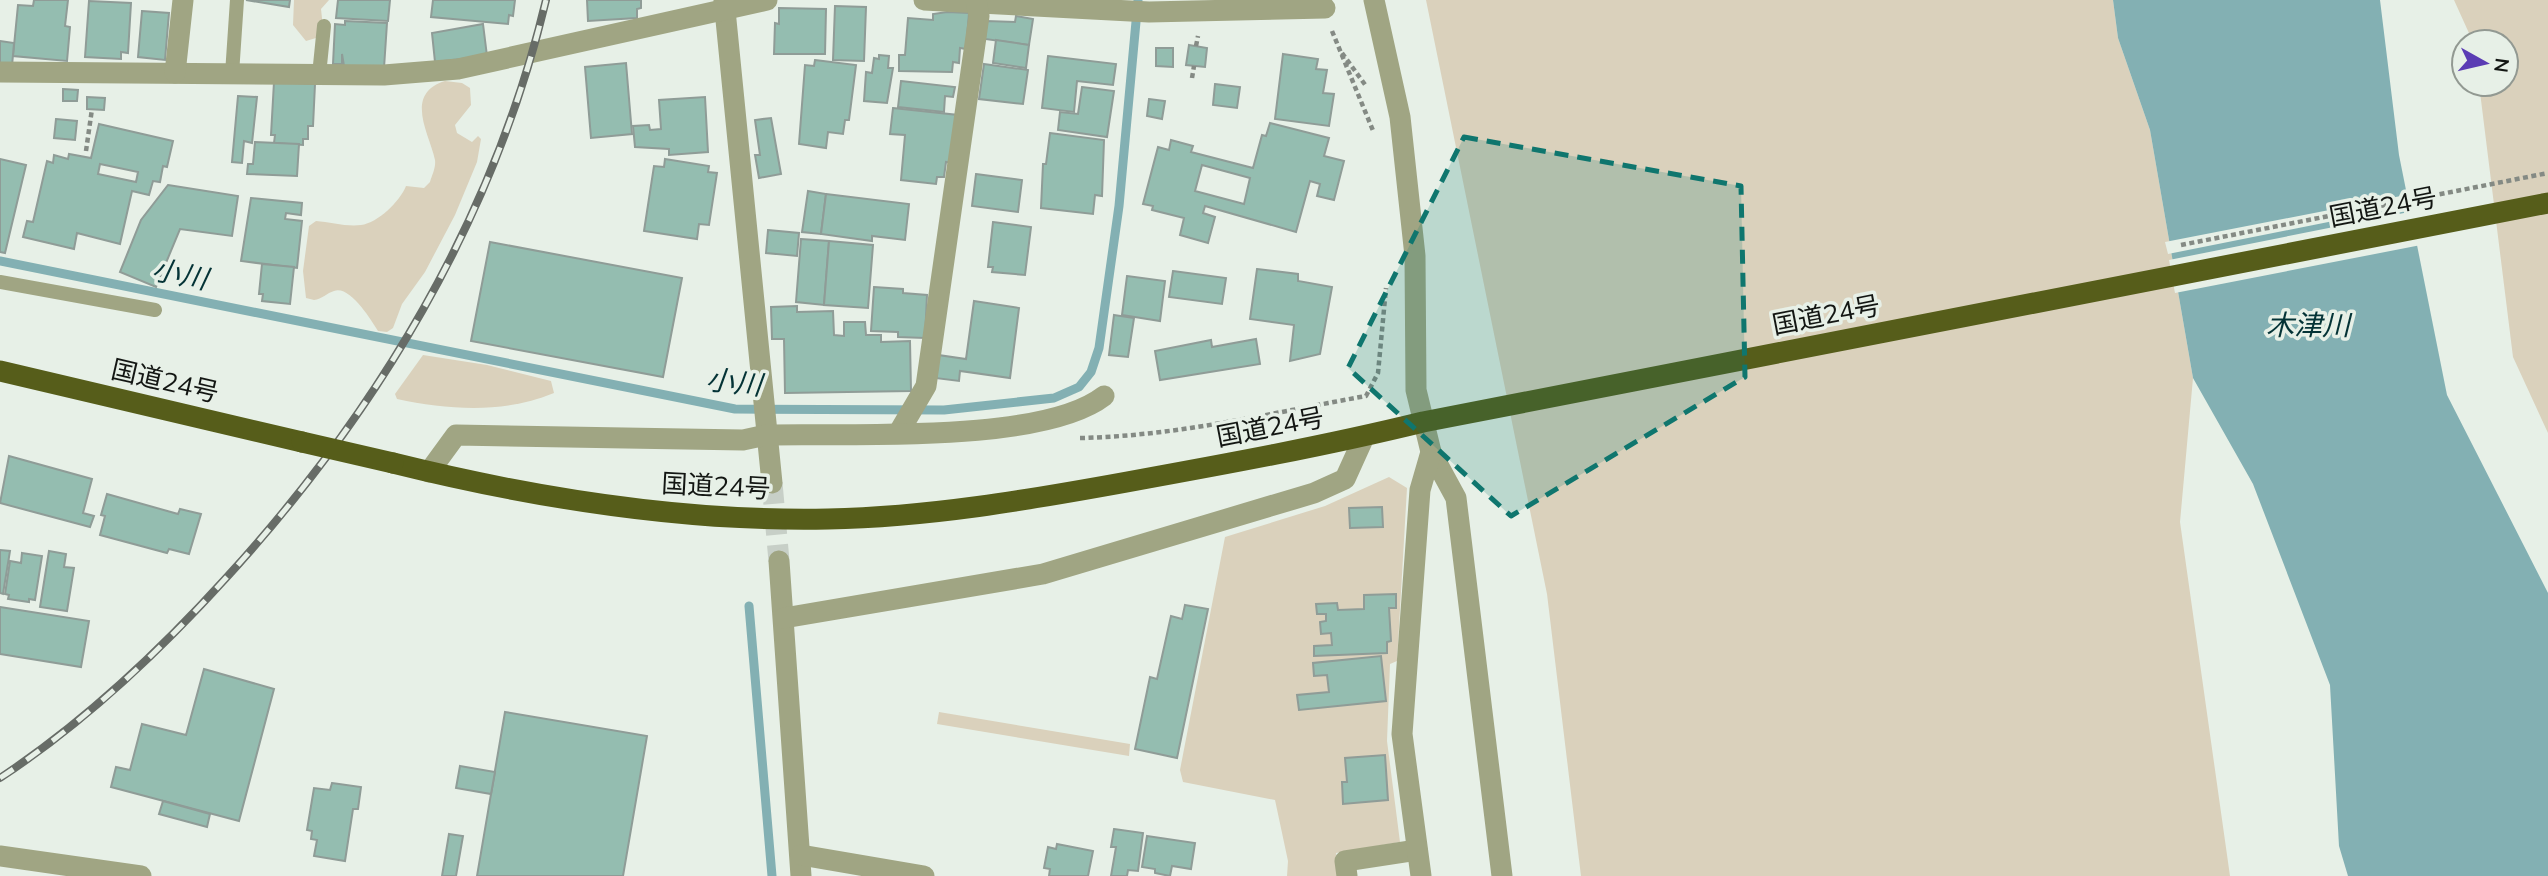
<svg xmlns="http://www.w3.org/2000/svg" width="2548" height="876" viewBox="0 0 2548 876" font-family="Mulish,'Noto Sans JP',sans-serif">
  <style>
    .green { fill: #dad1bc; fill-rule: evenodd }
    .water { fill: #83b0b3 }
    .pier { fill: #e7f0e7 }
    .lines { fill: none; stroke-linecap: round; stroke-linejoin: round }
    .stream { stroke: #83b0b3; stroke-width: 9 }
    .building { fill: #94bdb0; stroke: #8f9c97; stroke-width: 2; fill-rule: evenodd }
    .minor-tunnel { stroke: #c7cfc7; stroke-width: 21; stroke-dasharray: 21 10; stroke-linecap: butt }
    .path { stroke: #848a84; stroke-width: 4.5; stroke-dasharray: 5 3.5; stroke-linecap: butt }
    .service { stroke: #a0a583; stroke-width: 14 }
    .minor { stroke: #a0a583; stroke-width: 21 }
    .tertiary { stroke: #a0a583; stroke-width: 21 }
    .trunk { stroke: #565d1a; stroke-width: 21 }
    .rail-casing { stroke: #676c67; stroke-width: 8 }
    .rail { stroke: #e7f0e7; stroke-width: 5; stroke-dasharray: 16; stroke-linecap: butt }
    .trunk-bridge { stroke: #565d1a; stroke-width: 21 }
    .marked { fill: #0f766e; fill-opacity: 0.2; stroke: #0f766e; stroke-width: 5; stroke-dasharray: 14 9; stroke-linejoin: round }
    .labels { text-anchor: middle; stroke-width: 7; stroke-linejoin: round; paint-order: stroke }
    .street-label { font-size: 26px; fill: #131613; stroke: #e7f0e7 }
    .water-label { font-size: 28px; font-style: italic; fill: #043336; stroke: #e7f0e7 }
  </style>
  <rect width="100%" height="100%" fill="#e7f0e7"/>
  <!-- green -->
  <g class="green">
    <path d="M294,0H329L321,9L323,27L316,38L306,41L293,25Z"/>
    <path d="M1426,0H2113L2118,38L2150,130L2193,378L2180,522L2230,876H1581L1547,594Z"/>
    <path d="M2454,0H2548V433L2513,357L2479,84H2506V42H2473Z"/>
    <path d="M445,81L462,83L470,88L471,105L455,125L457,133L472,142L478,136L481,139L477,162L455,215L425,272L402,304L393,328L387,332L378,331C371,320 350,285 334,291C327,293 322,299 314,300L306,298L303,271L309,226L316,221C330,222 347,227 361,225C378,223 400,201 406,186L424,188L430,182C432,175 436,168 435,160C430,135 403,94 445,81Z"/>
    <path d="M423,355L487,365L551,381L554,393C504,414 449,410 397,399L395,394Z"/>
    <path d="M1389,477L1407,488L1397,661L1390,664L1387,741L1400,842L1336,853L1338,876H1287L1288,861L1275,800L1183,782L1180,770L1225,537L1325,506ZM1382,507V527L1350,528V508ZM1396,594V608H1389L1391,641L1387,642V653L1314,656V646L1332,645L1331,633H1321L1320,622L1326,621V614H1317L1316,604L1338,610L1364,609V595ZM1381,656L1385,700L1299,710L1297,695L1329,692L1327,675L1314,676L1313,663ZM1385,755L1388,800L1344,803L1342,782H1347L1345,758Z"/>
    <path d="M939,712L1130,744L1129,756L937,724Z"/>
  </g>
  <!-- water -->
  <path class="water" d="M2113,0H2380L2399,155L2447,395L2548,593V876H2348L2339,846L2330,685L2253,484L2193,378L2150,130L2118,38Z"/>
  <!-- pier -->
  <g class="pier">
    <path d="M2411,194L2413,205L2168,254L2165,242Z"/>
    <path d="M2414,211L2421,245L2175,293L2169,260Z"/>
  </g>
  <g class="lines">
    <!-- stream -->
    <g class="stream">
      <path d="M0,261L735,409L944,410L1054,398L1079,387L1091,372L1099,348L1119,206L1138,0"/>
      <path d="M749,606L772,876"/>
    </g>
  </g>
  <!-- building -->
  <g class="building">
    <path d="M34,0H68L65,26L70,27L67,61L13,56L18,5L33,6Z"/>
    <path d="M246,0H290L289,7Z"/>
    <path d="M338,0H390L388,21L336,18Z"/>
    <path d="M433,0H515L513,16L509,15L508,24L431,17Z"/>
    <path d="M587,0H641V8L637,9V18L588,21Z"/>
    <path d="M89,1L131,3L128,53L121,52V59L85,57Z"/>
    <path d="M835,6L866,7L864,61L833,60Z"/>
    <path d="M779,8L826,9L825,54H774L775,23L779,24Z"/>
    <path d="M142,11L169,13L165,60L138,57Z"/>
    <path d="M947,12L969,13L966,49L960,48L959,63L953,62L952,72L899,71V55H905L908,18L933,20V14Z"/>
    <path d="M1016,16L1033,19L1029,45L985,39L987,21L1015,22Z"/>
    <path d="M345,21L387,23L384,68L344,66L342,54V64H333L335,24L345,25Z"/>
    <path d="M483,24L487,56L435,62L432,33Z"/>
    <path d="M996,40L1029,45L1026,68L993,63Z"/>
    <path d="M0,41L14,43L12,66L0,64Z"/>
    <path d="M1189,45L1207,48L1205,67L1186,65Z"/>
    <path d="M1156,48H1173V67L1156,66Z"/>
    <path d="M1283,54L1318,59L1316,69L1327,70L1323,93L1334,94L1329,126L1275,119Z"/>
    <path d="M879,55L889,56L888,68H893L887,103L864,101L866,72L872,73L874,58L879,59Z"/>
    <path d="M1048,56L1116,64L1113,85L1077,81L1074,112L1042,108Z"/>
    <path d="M815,60L856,65L849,120H845L843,134L828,132L826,148L799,144L805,65L814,66Z"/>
    <path d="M626,63L632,134L591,138L585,67Z"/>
    <path d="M984,64L1028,70L1023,104L979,99Z"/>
    <path d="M901,81L955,87L953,97L945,96L944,112L898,107Z"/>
    <path d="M274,82L315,84L313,126H308V139H303V145L274,143L275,135H271Z"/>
    <path d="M1215,84L1240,87L1237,108L1213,105Z"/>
    <path d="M1082,87L1114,91L1107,137L1058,130L1060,112L1078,114Z"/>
    <path d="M63,89L78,90L77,101H63Z"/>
    <path d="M238,96L257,97L252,143L244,141L242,163L232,162Z"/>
    <path d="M87,97L105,98L104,110L87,109Z"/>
    <path d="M705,97L708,152L669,155V149L635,147L633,126L649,125L650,130L661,129L659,100Z"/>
    <path d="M1149,99L1165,101L1162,119L1147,116Z"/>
    <path d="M893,108L958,115L953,163L946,162L944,177H937L936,184L901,180L905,135L890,134Z"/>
    <path d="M771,118L781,174L759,178L755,155H760L755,120Z"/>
    <path d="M56,119L77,121L75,140L54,138Z"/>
    <path d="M1270,123L1329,138L1324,156L1344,161L1334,200L1317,196L1320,184L1310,181L1296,232L1205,206L1203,213L1215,217L1208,243L1180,235L1184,218L1152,210L1153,206L1143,204L1158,147L1169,150L1171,140L1193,146L1191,152L1253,168L1262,135L1266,136ZM1202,165L1250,178L1244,204L1195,191Z"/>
    <path d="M99,124L173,141L167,167L163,166L160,182L153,181L149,195L132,191L120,244L77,233L74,249L23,237L27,221L33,222L47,161L53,163L54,155L68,159L69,154L91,158ZM100,164L138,172L136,182L98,174Z"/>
    <path d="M1050,133L1104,140L1102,196L1095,195L1093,214L1041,208L1043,164H1046Z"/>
    <path d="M255,142L299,144L297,176L247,174L248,164H253Z"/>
    <path d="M0,159L26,165L5,253L0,252Z"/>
    <path d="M665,159L709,166L708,172L717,173L709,225L699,224L697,239L644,231L654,166L664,167Z"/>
    <path d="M976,174L1022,180L1018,212L972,206Z"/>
    <path d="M168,185L238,196L232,236L180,229L156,287L120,272L141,220Z"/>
    <path d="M808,191L826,194L821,234L802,232Z"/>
    <path d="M826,194L909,204L905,240L872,236V241L821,234Z"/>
    <path d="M251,198L302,203L301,215L286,213L285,219L302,221L297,268L241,261Z"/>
    <path d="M993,222L1031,227L1025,275L992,272L993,267H988Z"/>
    <path d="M768,230L799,233L797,256L766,253Z"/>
    <path d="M801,239L829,241L824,305L796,302Z"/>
    <path d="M829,241L873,245L868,308L824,305Z"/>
    <path d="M490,242L682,278L663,377L471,341Z"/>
    <path d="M262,264L294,267L290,304L262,301L263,294H259Z"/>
    <path d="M1257,269L1298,274V281L1332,287L1320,354L1290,361L1294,325L1250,319Z"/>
    <path d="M1173,271L1226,278L1222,304L1169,297Z"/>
    <path d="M1127,276L1165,281L1160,321L1122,315Z"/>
    <path d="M874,287L903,289V293L927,295L925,338L898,337V332L871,331Z"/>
    <path d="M974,301L1019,308L1010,378L960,371L959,381L935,378L938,355L966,359Z"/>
    <path d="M797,306V312L833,311L834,335L844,336V322H865L866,335H881V342L910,341L911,391L785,393L784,339H772L771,307Z"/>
    <path d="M1114,315L1134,318L1128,357L1109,355Z"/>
    <path d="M1256,339L1260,364L1160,380L1155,351L1211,340L1212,347Z"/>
    <path d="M9,456L92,479L83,513L94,516L90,527L0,503Z"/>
    <path d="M107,494L178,514L180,509L201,514L189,554L169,549L167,553L100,535L105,516L101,515Z"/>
    <path d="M1382,507L1383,527L1350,528L1349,508Z"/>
    <path d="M0,550L10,551L3,594L0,593Z"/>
    <path d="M49,551L66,554L64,567L74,568L67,611L40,607Z"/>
    <path d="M22,553L42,556L35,600L29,599V602L8,599L9,595L5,594L10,561L21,563Z"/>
    <path d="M1396,594V608H1389L1391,641L1387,642V653L1314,656V646L1332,645L1331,633L1321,634L1320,622L1326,621V614H1317L1316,604L1337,603L1338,610L1364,609V595Z"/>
    <path d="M1185,605L1208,609L1177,758L1135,749L1150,677L1157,679L1171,616L1182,619Z"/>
    <path d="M0,607L89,621L81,667L0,654Z"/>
    <path d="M1381,656L1386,701L1299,710L1297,695L1329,692L1327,675L1314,676L1313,663Z"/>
    <path d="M204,669L274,689L239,821L111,787L116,767L130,770L142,724L186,735Z"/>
    <path d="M505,712L647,736L623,876H477Z"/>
    <path d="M1385,755L1388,800L1343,804L1342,782H1347L1345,758Z"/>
    <path d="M460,766L495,772L491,794L456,788Z"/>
    <path d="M332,783L361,787L358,809H353L345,861L314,856L317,840L311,839L312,831L307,830L314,788L330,790Z"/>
    <path d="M163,801L210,814L207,827L159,814Z"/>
    <path d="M1114,829L1143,833L1138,871L1128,870L1127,876H1111L1116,847H1111Z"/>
    <path d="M449,834L463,836L456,876H442Z"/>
    <path d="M1147,836L1195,843L1191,869L1172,866L1170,876L1155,873V869L1142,867Z"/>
    <path d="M1057,844L1093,851L1088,876H1049L1050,869L1044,868L1048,847L1056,849Z"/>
  </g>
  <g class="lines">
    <!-- minor-tunnel -->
    <path class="minor-tunnel" d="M772,483L779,561"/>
    <!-- path -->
    <g class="path">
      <path d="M1332,31L1374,133"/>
      <path d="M1196,46L1198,36"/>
      <path d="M1342,53L1366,86"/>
      <path d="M1192,78L1194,66"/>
      <path d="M86,151L92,109"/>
      <path d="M2181,245L2548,173"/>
      <path d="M1080,438C1177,436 1271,413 1366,396L1378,373L1386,288"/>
    </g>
    <!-- service -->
    <g class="service">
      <path d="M232,74L237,0"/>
      <path d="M319,75L324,26"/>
      <path d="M0,282L155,310"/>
    </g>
    <!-- minor -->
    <g class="minor">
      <path d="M724,0L772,483"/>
      <path d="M924,0L1149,12L1325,8"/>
      <path d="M1374,0L1400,117L1415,256L1416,390L1431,452L1456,498L1502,876"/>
      <path d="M0,72L384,75L458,69L767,0"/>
      <path d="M175,73L183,0"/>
      <path d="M899,432L926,386L979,16L976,0"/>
      <path d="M429,472L456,435L743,440L766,435C848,433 1042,444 1104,396"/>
      <path d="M779,561L801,876"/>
      <path d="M784,618L1043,574L1314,493L1345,479L1364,437"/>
      <path d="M801,855L924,876"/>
      <path d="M1347,876L1345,861L1417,850"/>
      <path d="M1421,876L1402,734L1420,490L1431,452"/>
    </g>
    <!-- tertiary -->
    <path class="tertiary" d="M0,856L141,876"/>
    <!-- trunk -->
    <g class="trunk">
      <path d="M0,371L302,442"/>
      <path d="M393,463C534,498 681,522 828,519C929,517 1028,500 1127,482C1226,464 1325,446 1423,422L2548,203"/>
    </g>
    <!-- rail casing -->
    <g class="rail-casing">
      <path id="rail" d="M0,778C85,722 158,653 226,578C377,413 494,219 546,0"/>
    </g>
    <!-- rail -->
    <use href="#rail" class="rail"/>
    <!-- trunk-bridge -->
    <path class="trunk-bridge" d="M302,442L393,463"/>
  </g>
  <!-- marked area -->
  <path class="marked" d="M1464,137L1741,186L1745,377L1511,516L1348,368Z"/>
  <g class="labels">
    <!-- street labels -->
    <g class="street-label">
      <text transform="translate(2383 207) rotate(-11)" y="9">国道24号</text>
      <text transform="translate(1826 315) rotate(-11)" y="9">国道24号</text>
      <text transform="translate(165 381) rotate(13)" y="9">国道24号</text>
      <text transform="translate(1270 427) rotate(-11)" y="9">国道24号</text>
      <text transform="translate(716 486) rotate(3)" y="9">国道24号</text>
    </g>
    <!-- water labels -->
    <g class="water-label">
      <text transform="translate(180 274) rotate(11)" y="10">小川</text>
      <text x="2308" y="335">木津川</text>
      <text transform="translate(734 382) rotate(6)" y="10">小川</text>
    </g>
  </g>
  <!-- north arrow -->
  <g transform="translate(2485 63) rotate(98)"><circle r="33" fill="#e7f0e7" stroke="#929992" stroke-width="2"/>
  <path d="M0-5L12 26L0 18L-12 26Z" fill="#5b3cb4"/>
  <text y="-10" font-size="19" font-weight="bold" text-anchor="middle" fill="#131613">N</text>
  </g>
</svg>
